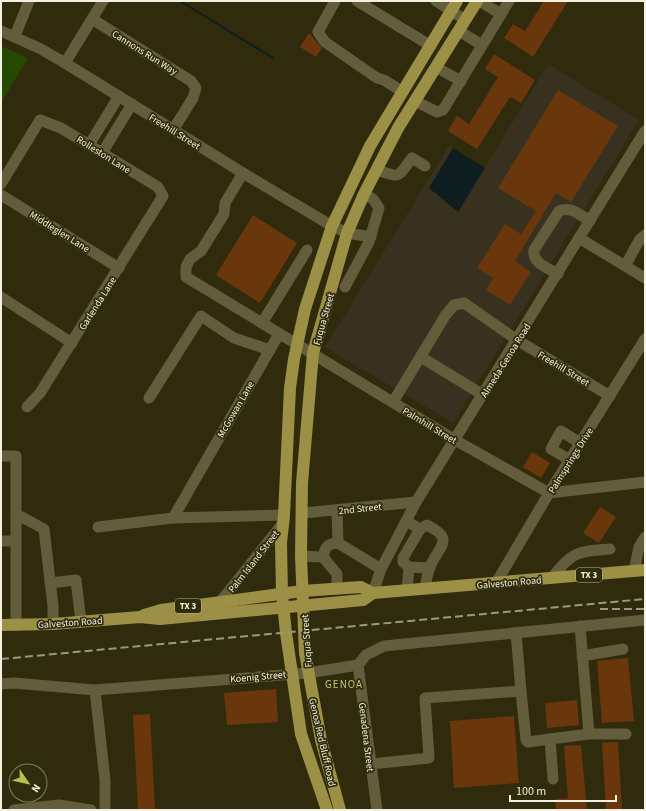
<svg xmlns="http://www.w3.org/2000/svg" width="646" height="811" viewBox="0 0 646 811" font-family="'Source Sans 3',sans-serif">
  <style>
    .education { fill: #383120 }
    .green { fill: #254901 }
    .water { fill: #0e1e20 }
    .lines { fill: none; stroke-linecap: round; stroke-linejoin: round }
    .stream { stroke: #0e1e20; stroke-width: 2 }
    .building { fill: #6a360c }
    .minor { stroke: #635d3c; stroke-width: 11 }
    .major { stroke: #9c8f46; stroke-width: 12 }
    .rail { stroke: #9b9880; stroke-width: 2; stroke-dasharray: 8 4; stroke-linecap: butt }
    .labels { text-anchor: middle; stroke-width: 3.5; stroke-linejoin: round; paint-order: stroke }
    .shield { fill: #302b0c; stroke: #b9b6a0; stroke-width: 1 }
    .shield-label { font-size: 9px; font-weight: bold; fill: #f4f1e0 }
    .street-label { font-size: 10px; fill: #f4f1e0; stroke: #302b0c }
    .neighbourhood-label { font-size: 11px; letter-spacing: 1px; fill: #bcc67a; stroke: #302b0c }
  </style>
  <rect width="100%" height="100%" fill="#302b0c"/>
  <!-- education -->
  <path class="education" d="M548,64L639,120L453,423L325,347L449,146L453,148L429,188L458,212Z"/>
  <!-- green -->
  <path class="green" d="M1,46L28,58L1,103Z"/>
  <!-- water -->
  <path class="water" d="M453,148L485,168L458,212L429,188Z"/>
  <g class="lines">
    <!-- stream -->
    <path class="stream" d="M180,1L273,58"/>
  </g>
  <!-- building -->
  <g class="building">
    <path d="M544,1H568L533,57L504,38L513,24L525,31Z"/>
    <path d="M309,33L322,48L316,57L300,47Z"/>
    <path d="M494,54L535,80L521,103L510,97L477,149L448,131L457,116L469,124L498,77L485,69Z"/>
    <path d="M558,90L618,126L571,202L556,193L515,261L531,272L510,305L486,290L493,278L477,268L505,224L521,234L536,211L498,188Z"/>
    <path d="M253,215L297,243L260,303L216,275Z"/>
    <path d="M532,452L550,463L541,478L523,467Z"/>
    <path d="M600,507L616,517L599,543L583,533Z"/>
    <path d="M628,658L634,721L602,723L597,661Z"/>
    <path d="M276,689L278,722L227,725L224,693Z"/>
    <path d="M577,700L579,725L547,728L545,703Z"/>
    <path d="M150,714L155,810H138L133,715Z"/>
    <path d="M514,716L519,783L454,788L450,721Z"/>
    <path d="M618,742L622,810H606L602,743Z"/>
    <path d="M581,745L587,810H556L555,799L568,798L564,746Z"/>
  </g>
  <g class="lines">
    <!-- minor -->
    <g class="minor">
      <path d="M335,1L318,32L325,42L377,78L384,80L403,92"/>
      <path d="M357,1L431,46"/>
      <path d="M436,1L465,20"/>
      <path d="M479,1L501,14"/>
      <path d="M92,19L191,81L196,88L193,98L173,130"/>
      <path d="M1,31L41,49L65,63L243,173L327,223L347,233L371,237"/>
      <path d="M459,31L482,45"/>
      <path d="M15,36L29,1"/>
      <path d="M65,63L103,1"/>
      <path d="M436,67L461,81"/>
      <path d="M415,101L437,112L443,110L509,1"/>
      <path d="M89,145L119,96"/>
      <path d="M102,153L132,104"/>
      <path d="M377,170C402,179 397,177 412,158L425,166"/>
      <path d="M243,173L225,203L224,214L201,251L190,259L186,267V277L455,440L549,493"/>
      <path d="M1,184L40,120L61,128L158,187L163,196L40,393L27,407"/>
      <path d="M1,195L119,268"/>
      <path d="M579,238L645,278"/>
      <path d="M625,266L640,239L645,235"/>
      <path d="M558,274C548,268 532,263 534,250L559,211C571,206 580,215 590,221"/>
      <path d="M345,287L369,242L379,208L373,199L364,194"/>
      <path d="M1,297L72,343"/>
      <path d="M262,323L307,250"/>
      <path d="M421,357L483,395"/>
      <path d="M149,398L201,316L234,338L270,350"/>
      <path d="M393,402L445,316L454,305L464,303L517,340L610,396"/>
      <path d="M1,456H16V625"/>
      <path d="M570,460L551,449L561,431L580,443"/>
      <path d="M549,493L645,482"/>
      <path d="M337,510L338,543"/>
      <path d="M303,513L416,502"/>
      <path d="M16,514L44,529L53,606V624"/>
      <path d="M173,518L279,334"/>
      <path d="M406,521L420,529L427,525C456,540 439,545 430,567C427,574 426,582 425,589"/>
      <path d="M98,527L173,518L284,515"/>
      <path d="M420,529L403,558V562L409,567L430,568"/>
      <path d="M1,541H16"/>
      <path d="M301,556L323,557"/>
      <path d="M634,571L639,547L645,537"/>
      <path d="M552,578C571,552 578,551 610,549"/>
      <path d="M50,583L76,580L81,622"/>
      <path d="M496,583L549,493L645,339"/>
      <path d="M337,589V574L323,557C325,547 328,543 338,543L381,569"/>
      <path d="M407,590L409,567"/>
      <path d="M373,593L381,569L416,502L645,131"/>
      <path d="M221,601L284,522"/>
      <path d="M580,626L589,734"/>
      <path d="M582,656L623,649"/>
      <path d="M358,665L377,810"/>
      <path d="M1,684L14,683L95,690L308,673L358,665L366,655L384,646L645,620"/>
      <path d="M95,690L105,780V810"/>
      <path d="M521,691L526,740L528,742L550,739"/>
      <path d="M371,764L429,758L425,698L521,691L516,633"/>
      <path d="M553,779L550,739L589,734H626"/>
      <path d="M14,810L59,805L91,810"/>
    </g>
    <!-- major -->
    <g class="major">
      <path d="M144,615L161,610L302,591L361,587L373,593"/>
      <path d="M1,625L53,624L140,617L160,619L363,600L373,593L645,570"/>
      <path d="M327,810L301,734L286,633L282,594L281,543L284,515L290,388L294,359L305,309L332,226L370,146L457,1"/>
      <path d="M340,810L321,740L305,653L301,556L302,483L313,353L347,233L364,194L398,128L477,1"/>
    </g>
    <!-- rail -->
    <g class="rail">
      <path d="M600,609H645"/>
      <path d="M1,659L645,599"/>
    </g>
  </g>
  <g class="labels">
    <!-- shield labels -->
    <g class="shield">
      <rect x="576" y="568" width="26" height="14" rx="3"/>
      <rect x="175" y="599" width="26" height="14" rx="3"/>
    </g>
    <g class="shield-label">
      <text x="589" y="578">TX 3</text>
      <text x="188" y="609">TX 3</text>
    </g>
    <!-- street labels -->
    <g class="street-label">
      <text transform="translate(145 52) rotate(32)" y="4">Cannons Run Way</text>
      <text transform="translate(175 131) rotate(32)" y="4">Freehill Street</text>
      <text transform="translate(104 154) rotate(32)" y="4">Rolleston Lane</text>
      <text transform="translate(60 231) rotate(32)" y="4">Middleglen Lane</text>
      <text transform="translate(97 303) rotate(-58)" y="4">Garlenda Lane</text>
      <text transform="translate(323 319) rotate(-74)" y="4">Fuqua Street</text>
      <text transform="translate(505 360) rotate(-58)" y="4">Almeda-Genoa Road</text>
      <text transform="translate(564 368) rotate(31)" y="4">Freehill Street</text>
      <text transform="translate(235 409) rotate(-60)" y="4">McGowan Lane</text>
      <text transform="translate(430 425) rotate(31)" y="4">Palmhill Street</text>
      <text transform="translate(570 460) rotate(-58)" y="4">Palmsprings Drive</text>
      <text transform="translate(360 508) rotate(-6)" y="4">2nd Street</text>
      <text transform="translate(253 561) rotate(-52)" y="4">Palm Island Street</text>
      <text transform="translate(509 582) rotate(-5)" y="4">Galveston Road</text>
      <text transform="translate(70 622) rotate(-4)" y="4">Galveston Road</text>
      <text transform="translate(306 641) rotate(-94)" y="4">Fuqua Street</text>
      <text transform="translate(258 676) rotate(-5)" y="4">Koenig Street</text>
      <text transform="translate(367 737) rotate(83)" y="4">Genadena Street</text>
      <text transform="translate(323 742) rotate(77)" y="4">Genoa Red Bluff Road</text>
    </g>
    <!-- neighbourhood labels -->
    <g class="neighbourhood-label">
      <text x="344" y="688">GENOA</text>
    </g>
  </g>
  <!-- border -->
  <rect width="646" height="811" fill="none" stroke="#f4f1e0" stroke-width="4"/>
  <!-- north arrow -->
  <g transform="translate(28 783) rotate(124)"><circle r="19" fill="#302b0c" stroke="#7e7a61"/>
  <path d="M0-3L7 15L0 10L-7 15Z" fill="#b5c249"/>
  <text y="-6" font-size="11" font-weight="bold" text-anchor="middle" fill="#f4f1e0">N</text>
  </g>
  <!-- scale -->
  <path d="M510 795v6h106v-6" fill="none" stroke="#f4f1e0" stroke-width="2"/>
  <text x="516" y="795" font-size="12" fill="#f4f1e0" stroke="#302b0c" stroke-width="3" paint-order="stroke">100 m</text>
</svg>
